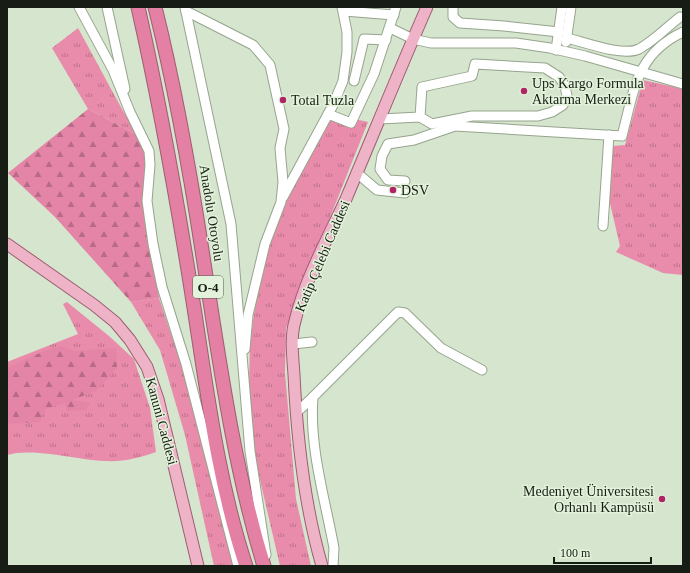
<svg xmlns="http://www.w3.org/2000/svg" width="690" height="573" viewBox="0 0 690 573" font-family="Georgia,serif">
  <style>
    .grass { fill: url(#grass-tufts) }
    .forest { fill: url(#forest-firs) }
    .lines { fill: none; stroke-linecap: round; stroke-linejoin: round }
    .minor-casing { stroke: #96a48d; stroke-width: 11 }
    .major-casing { stroke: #9c5d72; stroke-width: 13 }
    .highway-casing { stroke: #9c5d72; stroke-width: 15 }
    .minor { stroke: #fff; stroke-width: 9 }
    .major { stroke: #efb3c8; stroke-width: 11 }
    .highway { stroke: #e480a4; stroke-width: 13 }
    .poi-dot { fill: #af2464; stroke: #e3f2da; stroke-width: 1.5 }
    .labels { text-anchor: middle; stroke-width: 3; stroke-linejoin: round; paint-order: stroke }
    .shield { fill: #e3f2da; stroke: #545d4f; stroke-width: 1 }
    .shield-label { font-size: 13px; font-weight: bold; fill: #171d14 }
    .poi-label { font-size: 14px; fill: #171d14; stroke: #e3f2da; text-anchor: start }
    .street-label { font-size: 14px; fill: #171d14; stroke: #e3f2da }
  </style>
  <defs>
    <pattern id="grass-tufts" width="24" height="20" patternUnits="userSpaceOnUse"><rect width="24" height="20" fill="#e98bab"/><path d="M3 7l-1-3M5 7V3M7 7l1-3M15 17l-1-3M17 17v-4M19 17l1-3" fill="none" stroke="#bc718a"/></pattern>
    <pattern id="forest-firs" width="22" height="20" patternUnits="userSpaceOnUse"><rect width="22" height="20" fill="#e484a6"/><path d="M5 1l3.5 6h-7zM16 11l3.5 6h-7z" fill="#b86b86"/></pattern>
  </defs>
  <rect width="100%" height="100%" fill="#d6e5cd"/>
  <!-- grass -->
  <g class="grass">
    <path d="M78,28L123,111L139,136L88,109L52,48Z"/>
    <path d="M643,80L683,89V275L663,273L616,252L620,246L609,199L613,146L625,145Z"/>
    <path d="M332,114L368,122L286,328L285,373L296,499L311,566H280L254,454L249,383L250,344L255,306L271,234L289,195Z"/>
    <path d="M159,298L180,361L238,566H214L185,435L160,350L131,302Z"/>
    <path d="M67,302L109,336L134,359L150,408L156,452C139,458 123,462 105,461C78,460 32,447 7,455V362L78,334L63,304Z"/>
  </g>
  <!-- forest -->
  <g class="forest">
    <path d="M88,109L139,136L145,153L147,172L142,200L159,298L131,302L55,217L8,173Z"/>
    <path d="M61,346L74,351L116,348L117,368L96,391L72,400L90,403L86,410L67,411L65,403L46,409L40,422L7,424V368L44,351Z"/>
  </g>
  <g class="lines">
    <!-- minor casing -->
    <g class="minor-casing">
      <g id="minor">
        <path d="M79,7L113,70L130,112L149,151L150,165L147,201L153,244L162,287L186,364L238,566"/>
        <path d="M107,7L125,89"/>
        <path d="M185,7L231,224L250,451L266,555"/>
        <path d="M453,7V17L460,23L504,26L559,32"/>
        <path d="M186,11L253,45L270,65L284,129L280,148L283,182L281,202L265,244L248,315L245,349"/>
        <path d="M344,11L394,15"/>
        <path d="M390,28L413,39L431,43H516L550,48L585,56L683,84"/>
        <path d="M567,38C584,42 623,57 639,49C654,41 667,27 680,17"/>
        <path d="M566,42L571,7"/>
        <path d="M556,50L562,7"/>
        <path d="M354,81L364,39L386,40"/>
        <path d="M328,114L351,123L374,74L396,7"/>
        <path d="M380,119L420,117L422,87L472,76L475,64L545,68L559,77L565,86L567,96L563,105L552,112L538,116H472L432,124L420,117"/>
        <path d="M357,173L377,190L405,193"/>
        <path d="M405,181L388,180L380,169L382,156L388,144L414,140L455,126L622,136C634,91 636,54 683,32"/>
        <path d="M283,197L333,105L343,81L347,52V32L342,7"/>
        <path d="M603,226L609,135"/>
        <path d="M293,344L312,342"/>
        <path d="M296,413L313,397"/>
        <path d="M333,566L334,548C325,499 309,447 313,397L398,312L405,313L441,348L482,370"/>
      </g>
    </g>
    <!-- major casing -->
    <g class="major-casing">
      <g id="major">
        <path d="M7,244L94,305L115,322L130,340L147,367L158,399L198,566"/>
        <path d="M322,566C304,504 297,439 294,375C293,358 290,338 295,321C305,279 328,238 346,199C373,135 399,71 427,7"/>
      </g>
    </g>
    <!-- highway casing -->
    <g class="highway-casing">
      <g id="highway">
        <path d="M138,7C161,109 179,211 195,314C208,398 219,485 246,566"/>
        <path d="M155,7C176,91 191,177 204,263C220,365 234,467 264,566"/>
      </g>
    </g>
    <!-- minor -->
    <use href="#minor" class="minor"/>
    <!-- major -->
    <use href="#major" class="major"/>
    <!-- highway -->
    <use href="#highway" class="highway"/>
  </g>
  <!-- markers -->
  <g class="poi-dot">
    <circle cx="524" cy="91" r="4"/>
    <circle cx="283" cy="100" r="4"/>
    <circle cx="393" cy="190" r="4"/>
    <circle cx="662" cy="499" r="4"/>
  </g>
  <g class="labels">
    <!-- shield labels -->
    <rect class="shield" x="193" y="276" width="30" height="22" rx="3"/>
    <g class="shield-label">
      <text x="208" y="292">O-4</text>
    </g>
    <!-- poi labels -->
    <g class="poi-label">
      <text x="532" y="88">Ups Kargo Formula<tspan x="532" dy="16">Aktarma Merkezi</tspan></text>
      <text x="291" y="105">Total Tuzla</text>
      <text x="401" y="195">DSV</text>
      <text x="654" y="496" text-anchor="end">Medeniyet Üniversitesi<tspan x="654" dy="16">Orhanlı Kampüsü</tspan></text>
    </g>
    <!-- street labels -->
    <g class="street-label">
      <text transform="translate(212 213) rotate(81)" y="5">Anadolu Otoyolu</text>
      <text transform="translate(322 256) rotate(-67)" y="5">Katip Çelebi Caddesi</text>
      <text transform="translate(162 421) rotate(75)" y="5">Kanuni Caddesi</text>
    </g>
  </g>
  <!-- border -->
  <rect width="690" height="573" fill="none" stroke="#171d14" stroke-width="16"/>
  <!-- scale -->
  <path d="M554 557v6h97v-6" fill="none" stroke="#171d14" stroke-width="2"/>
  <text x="560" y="557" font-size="12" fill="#171d14" stroke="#e3f2da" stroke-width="3" paint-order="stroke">100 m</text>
</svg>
